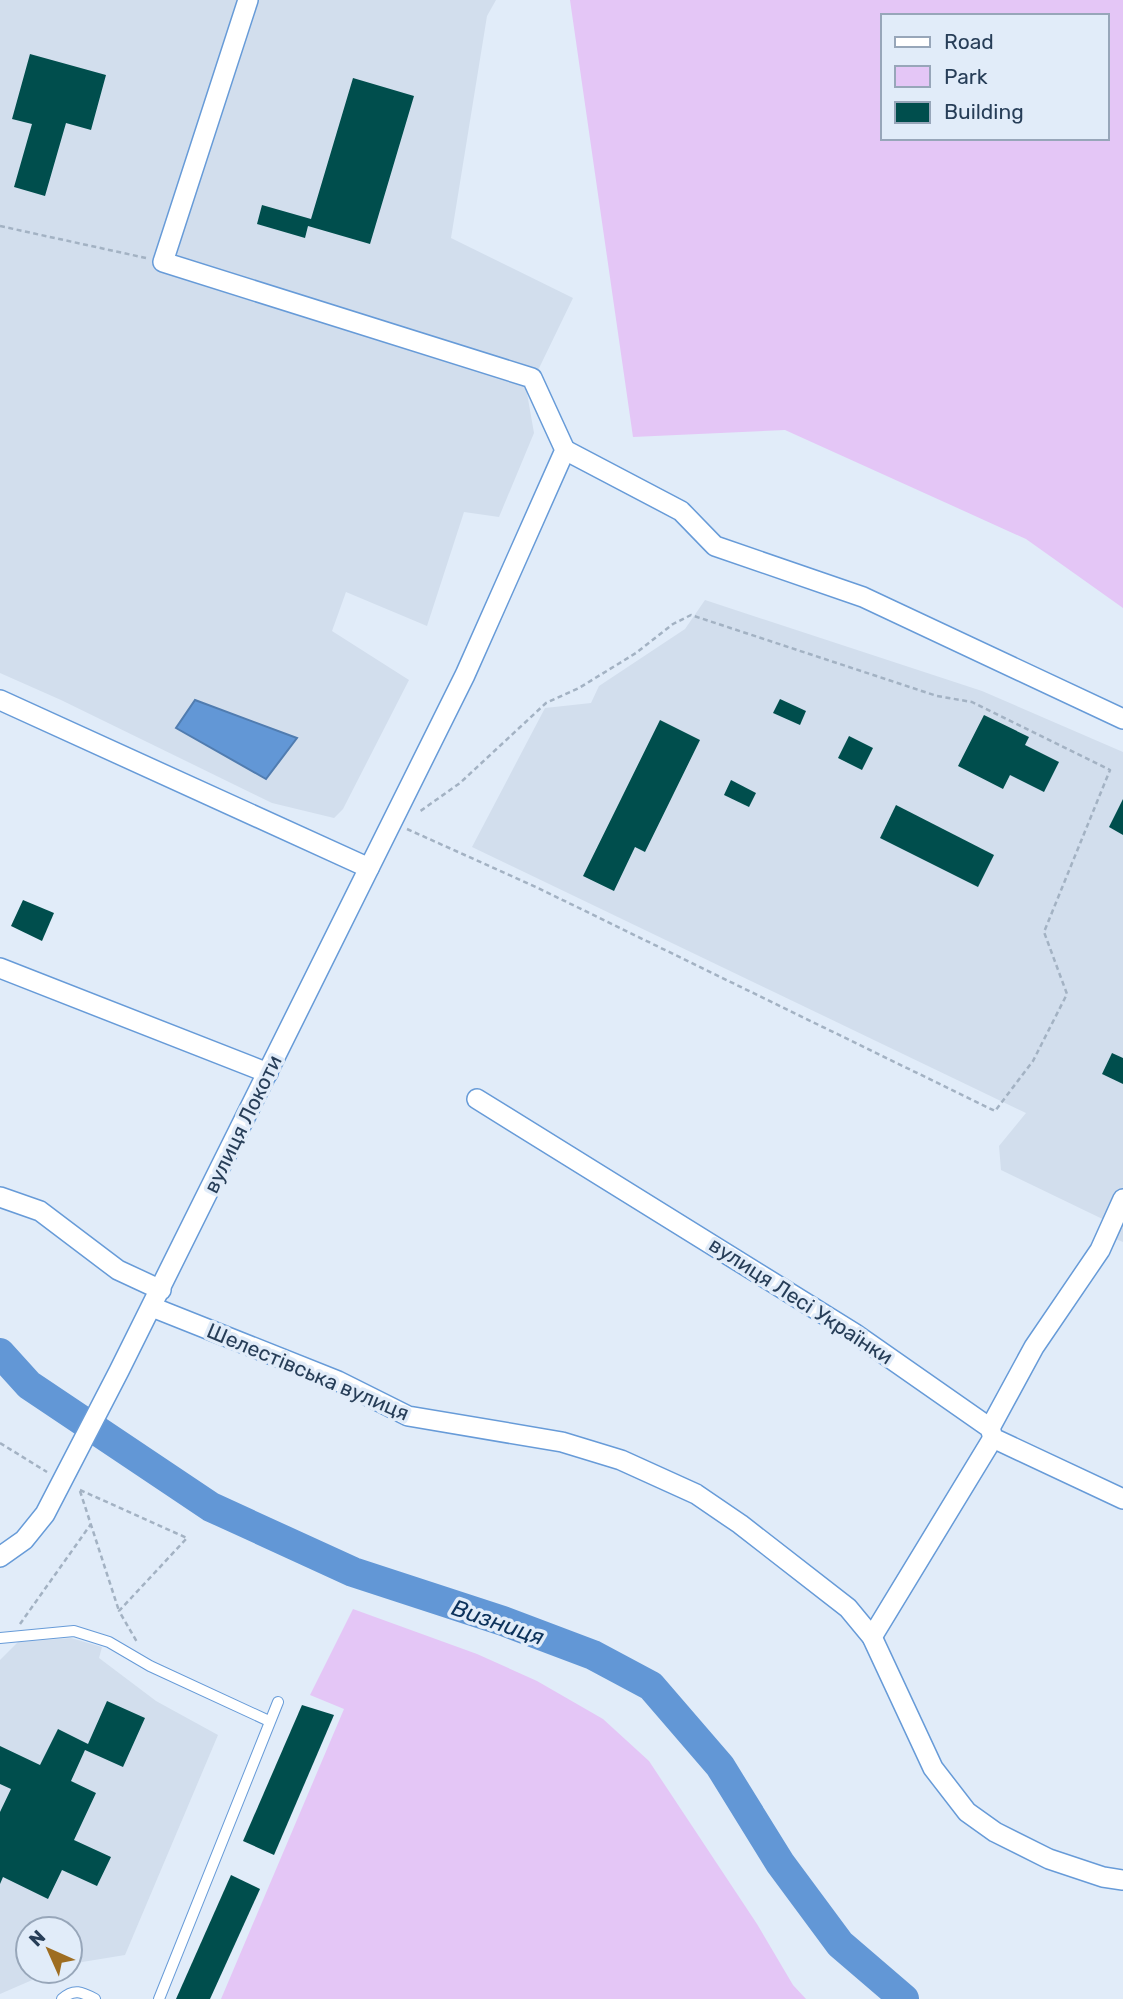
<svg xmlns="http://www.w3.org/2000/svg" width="1123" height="1999" viewBox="0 0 1123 1999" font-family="Rubik,sans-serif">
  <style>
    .built { fill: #d2deed }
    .green { fill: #e4c6f6; fill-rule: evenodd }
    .water { fill: #6297d6; stroke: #507cb0; stroke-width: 2 }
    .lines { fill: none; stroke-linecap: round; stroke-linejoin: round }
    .river { stroke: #6297d6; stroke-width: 30 }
    .building { fill: #004e4d }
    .lane-casing { stroke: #679bd8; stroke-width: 12 }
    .street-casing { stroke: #679bd8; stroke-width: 22 }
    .path { stroke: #a3b2c3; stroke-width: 2.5; stroke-dasharray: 5 3.5; stroke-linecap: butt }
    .lane { stroke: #fff; stroke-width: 10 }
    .street { stroke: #fff; stroke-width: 19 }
    .labels { text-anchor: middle; stroke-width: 7; stroke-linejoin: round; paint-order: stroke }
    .street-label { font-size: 21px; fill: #273e58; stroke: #e1ecf9 }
    .water-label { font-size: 23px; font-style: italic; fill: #0c325b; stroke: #e1ecf9 }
  </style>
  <rect width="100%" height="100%" fill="#e1ecf9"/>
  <!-- built -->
  <g class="built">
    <path d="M0,0H496L487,16L451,238L573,298L527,393L534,433L499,517L464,512L427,626L346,592L332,631L409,680L343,809L334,818L272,803L61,700L0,673Z"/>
    <path d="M705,600L982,691L1123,752V1242L1111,1237L1117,1226L1001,1170L999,1146L1026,1113L472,847L545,708L591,703L599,686L685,629Z"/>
    <path d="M71,1638L102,1647L99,1658L156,1701L218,1735L125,1955L70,1964V1929H28V1971H53L0,1994V1660L18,1642Z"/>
  </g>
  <!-- green -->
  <g class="green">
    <path d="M570,0H1123V608L1026,539L785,430L633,437ZM883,16H1107V138H883Z"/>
    <path d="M353,1609L477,1654L537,1681L603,1719L649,1761L757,1924L793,1985L806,1999H221L344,1709L310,1695Z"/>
  </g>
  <!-- water -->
  <path class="water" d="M195,700L297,738L266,779L176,728Z"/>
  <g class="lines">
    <!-- river -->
    <path class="river" d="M0,1353L29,1385L211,1507L353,1572L503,1621L593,1655L651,1686L720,1766L780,1863L840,1944L904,1999"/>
  </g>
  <!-- building -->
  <g class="building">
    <path d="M30,54L106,75L91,130L66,123L45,196L14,187L32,124L12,119Z"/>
    <path d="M353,78L414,96L370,244L308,226L305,238L257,224L262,205L311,219Z"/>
    <path d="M780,699L806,711L800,725L773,713Z"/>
    <path d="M984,715L1029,737L1025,745L1059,762L1044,792L1010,775L1003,789L958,766Z"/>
    <path d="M660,720L700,740L645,852L635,847L614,891L583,876Z"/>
    <path d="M849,736L873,748L862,770L838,758Z"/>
    <path d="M731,780L756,793L749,807L724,795Z"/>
    <path d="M1123,799V835L1109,827Z"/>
    <path d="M896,805L994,855L978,887L880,838Z"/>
    <path d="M23,900L54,913L42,941L11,926Z"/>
    <path d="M1112,1053L1123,1058V1084L1102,1074Z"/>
    <path d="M107,1701L145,1718L123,1767L85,1750L71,1781L96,1793L74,1840L111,1857L97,1886L62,1870L48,1899L3,1877L0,1884V1812L11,1789L0,1784V1746L40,1765L58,1729L88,1744Z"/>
    <path d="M302,1705L334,1715L274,1855L243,1841Z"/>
    <path d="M231,1875L260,1889L210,1999H176Z"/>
  </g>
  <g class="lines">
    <!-- lane casing -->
    <g class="lane-casing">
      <g id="lane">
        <path d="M0,1638L74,1631L109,1642L150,1666L269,1721"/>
        <path d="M62,1999C74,1988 82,1992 95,1999"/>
        <path d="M159,1999L278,1702"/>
      </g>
    </g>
    <!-- street casing -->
    <g class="street-casing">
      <g id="street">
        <path d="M565,450L681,511L715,546L863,597L1123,719"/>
        <path d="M0,700L369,868"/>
        <path d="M0,968L268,1073"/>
        <path d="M477,1099L854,1333L990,1428L993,1438L1123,1499"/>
        <path d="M0,1197L40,1211L118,1270L161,1290"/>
        <path d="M152,1307L338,1381L408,1416L562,1442L621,1460L696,1494L740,1524L848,1608L872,1637L933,1768L967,1812L995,1832L1049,1859L1103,1877L1123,1880"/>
        <path d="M990,1428L1034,1347L1100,1250L1123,1199"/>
        <path d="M0,1557L24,1540L45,1514L119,1371L465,675L565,450L532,378L163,262L248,0"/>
        <path d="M872,1637L993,1438"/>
      </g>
    </g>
    <!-- path -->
    <g class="path">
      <path d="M0,226L146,258"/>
      <path d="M407,829L538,888L995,1111L1033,1061L1067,994L1044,932L1110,770L972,702L937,696L691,615L673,624L636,653L579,688L546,703L460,783L419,812"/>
      <path d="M0,1443L47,1472"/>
      <path d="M80,1490L187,1538L119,1611L137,1642"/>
      <path d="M80,1491L119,1611"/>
      <path d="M20,1624L91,1524"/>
    </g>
    <!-- lane -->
    <use href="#lane" class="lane"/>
    <!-- street -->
    <use href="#street" class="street"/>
  </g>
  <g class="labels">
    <!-- street labels -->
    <g class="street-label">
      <text transform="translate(243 1124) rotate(-64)" y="7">вулиця Локоти</text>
      <text transform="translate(801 1301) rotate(33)" y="7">вулиця Лесі Українки</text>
      <text transform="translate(308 1372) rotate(23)" y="7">Шелестівська вулиця</text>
    </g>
    <!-- water labels -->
    <g class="water-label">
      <text transform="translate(498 1622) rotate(19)" y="8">Визниця</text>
    </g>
  </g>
  <!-- legend -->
  <rect x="881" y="14" width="228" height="126" fill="#e1ecf9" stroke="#97a6b9" stroke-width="2"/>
  <rect x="895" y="37" width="35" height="10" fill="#ffffff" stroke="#97a6b9" stroke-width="2"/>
  <text x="944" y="49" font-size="21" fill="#273e58">Road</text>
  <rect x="895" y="66" width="35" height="21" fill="#e4c6f6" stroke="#97a6b9" stroke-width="2"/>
  <text x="944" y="84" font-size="21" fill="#273e58">Park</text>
  <rect x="895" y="102" width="35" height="21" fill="#004e4d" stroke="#97a6b9" stroke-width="2"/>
  <text x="944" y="119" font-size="21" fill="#273e58">Building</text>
  <!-- north arrow -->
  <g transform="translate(49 1950) rotate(315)"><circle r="33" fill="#e1ecf9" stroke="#97a6b9" stroke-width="2"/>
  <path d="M0-5L12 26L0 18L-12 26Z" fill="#9e6d21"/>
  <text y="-10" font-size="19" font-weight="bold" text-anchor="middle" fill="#273e58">N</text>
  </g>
</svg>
